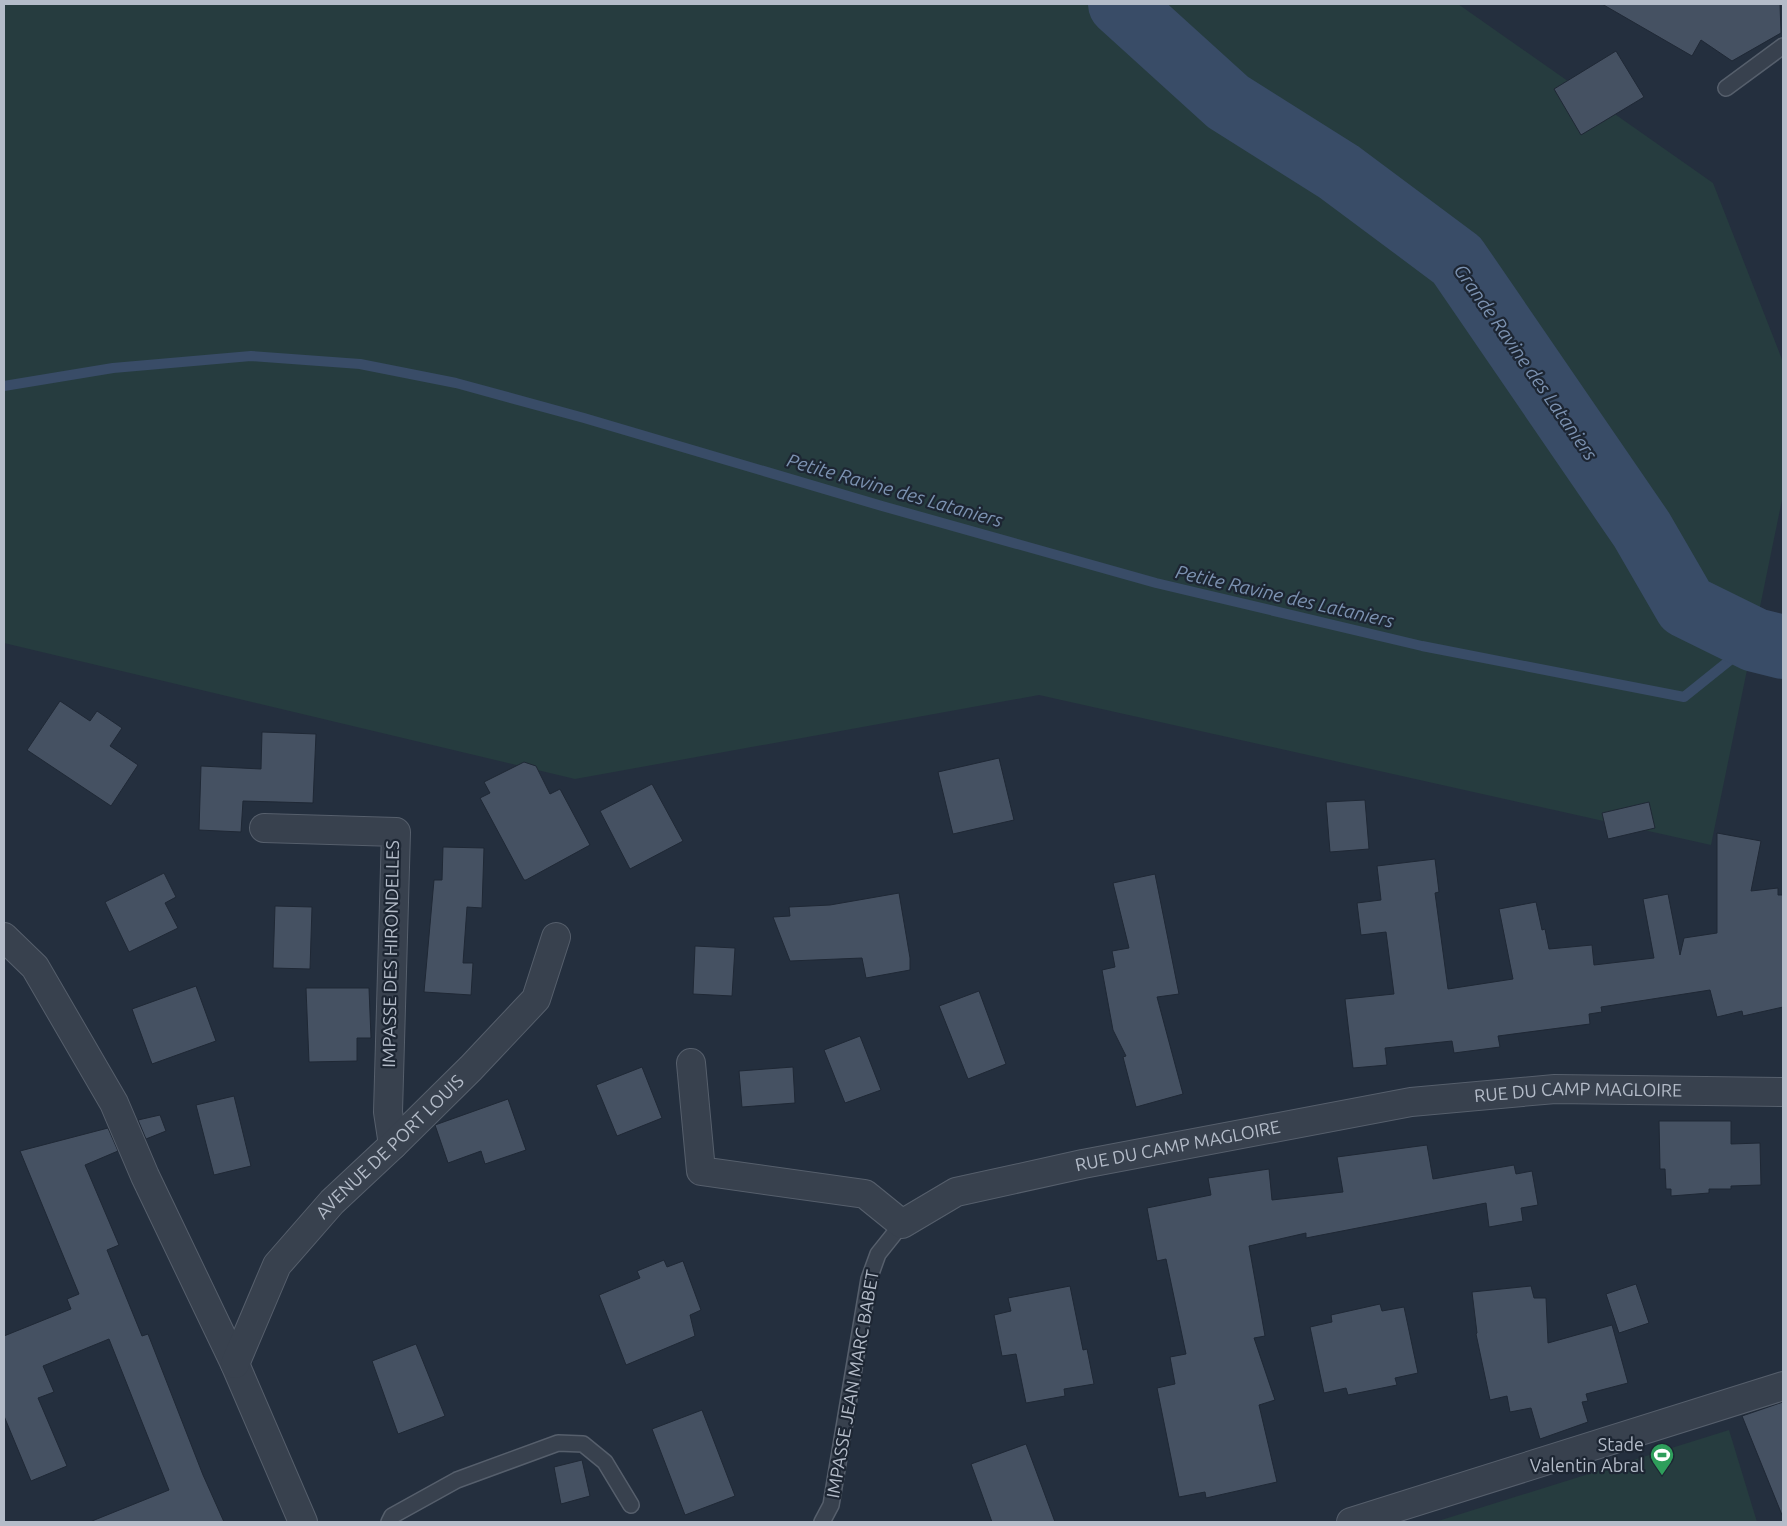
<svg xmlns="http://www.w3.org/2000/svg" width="1787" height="1526" viewBox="0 0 1787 1526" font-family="Ubuntu,sans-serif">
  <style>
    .green { fill: #263c3f }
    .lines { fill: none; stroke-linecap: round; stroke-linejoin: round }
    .stream { stroke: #394c67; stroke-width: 10 }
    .river { stroke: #394c67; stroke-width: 64 }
    .building { fill: #455162; stroke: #1f2835 }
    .lane-casing { stroke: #565f6c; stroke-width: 18 }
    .street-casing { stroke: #565f6c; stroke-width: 30 }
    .lane { stroke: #38414e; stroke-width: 15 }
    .street { stroke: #38414e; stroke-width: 28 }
    .labels { text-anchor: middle; stroke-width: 4.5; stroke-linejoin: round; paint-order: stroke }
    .street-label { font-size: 18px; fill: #b4bcc9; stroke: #1d2633 }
    .poi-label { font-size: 18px; fill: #b4bcc9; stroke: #1d2633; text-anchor: end }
    .water-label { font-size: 19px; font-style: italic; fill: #7c92b1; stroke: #1d2633 }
  </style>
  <rect width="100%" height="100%" fill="#242f3e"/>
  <!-- green -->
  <g class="green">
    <path d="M4,4H1458L1713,183L1783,362V495L1711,845L1039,695L575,779L4,643Z"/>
    <path d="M1729,1430L1757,1522H1435Z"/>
  </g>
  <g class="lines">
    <!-- stream -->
    <path class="stream" d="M4,386L113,368L251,356L360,364L456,383L584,418L882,506L1156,583L1422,646L1684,697L1755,640"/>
    <!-- river -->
    <path class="river" d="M1120,4L1228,102L1339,172L1457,260L1642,530L1686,606L1755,640L1783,647"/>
  </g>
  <!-- building -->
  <g class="building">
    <path d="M1602,4H1780L1781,33L1732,61L1701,40L1692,56Z"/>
    <path d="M1616,51L1644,97L1581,135L1554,89Z"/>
    <path d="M60,701L90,721L97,711L122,728L110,746L138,765L111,806L27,750Z"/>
    <path d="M262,732L316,734L313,803L243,801L241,832L199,830L201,766L261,769Z"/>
    <path d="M999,758L1014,820L953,834L938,772Z"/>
    <path d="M524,762L536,766L550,794L560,789L590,845L526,880H524L480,798L490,793L484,782Z"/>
    <path d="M652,784L683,841L630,869L600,811Z"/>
    <path d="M1365,800L1369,849L1330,852L1326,802Z"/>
    <path d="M1649,802L1655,828L1608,839L1602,813Z"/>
    <path d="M1717,833L1761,841L1751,891L1778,888V895H1783V1007L1743,1016L1742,1011L1717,1017L1710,990L1601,1007L1602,1012L1589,1014L1590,1024L1498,1036L1500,1047L1454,1053L1452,1041L1385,1048L1387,1065L1353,1068L1345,999L1394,994L1386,932L1361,935L1357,903L1381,900L1377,866L1435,859L1439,892L1435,893L1448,989L1513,979L1499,909L1536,902L1542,930L1545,929L1549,949L1592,945L1594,965L1654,958L1643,899L1668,894L1680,955L1684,938L1717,933Z"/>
    <path d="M443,847L484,848L482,908L467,907L463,963H473L471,995L424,992L434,880H442Z"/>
    <path d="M164,873L176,897L165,903L178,928L129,952L105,902Z"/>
    <path d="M1155,874L1179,994L1157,997L1183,1094L1136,1107L1123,1057L1126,1056L1113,1030L1102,970L1115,967L1112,951L1129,948L1113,883Z"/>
    <path d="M899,893L910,958V970L866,978L862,958L790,961L773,917L790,916L789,907L830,905Z"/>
    <path d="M275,906L312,907L310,969L273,968Z"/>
    <path d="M695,946L735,948L732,996L693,994Z"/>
    <path d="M196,986L216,1041L152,1064L132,1009Z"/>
    <path d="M306,988H369L371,1038H357V1061L309,1062Z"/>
    <path d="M979,991L1006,1064L968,1079L939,1006Z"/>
    <path d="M860,1036L881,1090L845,1103L824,1050Z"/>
    <path d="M642,1067L662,1118L617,1136L596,1085Z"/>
    <path d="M793,1067L795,1103L742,1107L739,1071Z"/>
    <path d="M234,1096L251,1166L214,1175L196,1105Z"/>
    <path d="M508,1099L526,1150L485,1164L481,1151L448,1163L435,1125Z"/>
    <path d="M160,1115L166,1131L146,1139L138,1120Z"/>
    <path d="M1659,1121H1731V1144L1760,1143L1761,1185L1731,1186V1189H1709V1193L1671,1196V1189H1666L1665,1169H1660Z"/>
    <path d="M108,1128L118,1151L85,1165L119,1245L107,1250L142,1336L148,1334L203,1475L224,1522H92V1521L169,1490L109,1339L43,1366L54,1392L38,1398L67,1466L31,1481L4,1416V1336L71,1309L67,1299L79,1294L20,1151Z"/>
    <path d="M1427,1145L1433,1179L1514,1165L1516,1174L1532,1171L1538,1205L1521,1208L1523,1221L1489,1227L1486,1203L1306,1238V1233L1249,1246L1265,1336L1254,1338L1275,1400L1259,1405L1277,1482L1206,1498L1205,1492L1179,1497L1157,1388L1175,1384L1170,1357L1186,1354L1166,1259L1157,1261L1147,1208L1211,1195L1208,1178L1269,1169L1272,1200L1343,1192L1337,1157Z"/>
    <path d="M664,1260L667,1267L683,1261L701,1310L690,1315L695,1336L626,1365L599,1295L640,1278L637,1271Z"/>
    <path d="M1636,1284L1649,1323L1619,1333L1606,1294Z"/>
    <path d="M1070,1286L1083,1350L1087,1349L1094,1384L1064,1389L1065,1396L1026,1403L1016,1354L1002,1356L994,1315L1011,1311L1008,1298Z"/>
    <path d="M1531,1286L1534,1298H1546L1548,1343L1612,1325L1628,1383L1586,1394L1588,1401L1582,1402L1588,1422L1540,1439L1531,1408L1510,1412L1507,1396L1490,1400L1476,1334L1477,1333L1472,1292Z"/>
    <path d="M1380,1304L1382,1311L1404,1307L1418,1373L1395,1378L1397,1385L1348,1395L1346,1388L1324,1393L1310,1327L1332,1322L1331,1315Z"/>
    <path d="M416,1344L445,1416L398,1434L372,1361Z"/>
    <path d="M1783,1402V1515H1782L1742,1416Z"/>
    <path d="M702,1410L735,1496L685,1515L652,1429Z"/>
    <path d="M1026,1444L1055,1522H992L971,1464Z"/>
    <path d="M582,1460L590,1496L561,1504L554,1467Z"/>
  </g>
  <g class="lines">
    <!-- lane casing -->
    <g class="lane-casing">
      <g id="lane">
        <path d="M1726,88L1783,46"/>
        <path d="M389,1522L392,1516L457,1480L558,1443L583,1444L605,1462L631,1505"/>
        <path d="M822,1522L831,1505L869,1279L878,1254L902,1224"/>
      </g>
    </g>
    <!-- street casing -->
    <g class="street-casing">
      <g id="street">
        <path d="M264,828L396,832L388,1112L393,1145"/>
        <path d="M4,937L35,967L114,1103L145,1176L235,1364L303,1522"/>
        <path id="s1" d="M691,1063L701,1171L865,1194L902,1224L956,1192L1083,1164L1411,1102L1555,1089L1783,1092"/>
        <path id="s2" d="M235,1364L277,1265L332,1202L393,1145L471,1068L536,999L556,937"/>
        <path d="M1351,1522L1783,1386"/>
      </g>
    </g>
    <!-- lane -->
    <use href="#lane" class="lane"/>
    <!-- street -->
    <use href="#street" class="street"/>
  </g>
  <!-- icons -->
  <defs>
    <g id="stadium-pin" transform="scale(1.25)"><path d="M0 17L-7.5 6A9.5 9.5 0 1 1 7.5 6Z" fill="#2e9e5b" stroke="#1d2633"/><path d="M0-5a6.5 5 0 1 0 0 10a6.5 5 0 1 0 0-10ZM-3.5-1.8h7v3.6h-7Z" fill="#fff"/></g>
  </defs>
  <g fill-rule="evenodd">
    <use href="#stadium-pin" x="1662" y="1455"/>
  </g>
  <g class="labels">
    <!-- street labels -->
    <g class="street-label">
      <text transform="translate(391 954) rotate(-89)" y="6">IMPASSE DES HIRONDELLES</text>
      <text dy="6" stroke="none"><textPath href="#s1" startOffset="1016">RUE DU CAMP MAGLOIRE</textPath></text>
      <text dy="6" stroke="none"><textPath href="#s2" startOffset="271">AVENUE DE PORT LOUIS</textPath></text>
      <text dy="6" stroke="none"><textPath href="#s1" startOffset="611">RUE DU CAMP MAGLOIRE</textPath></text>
      <text transform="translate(853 1384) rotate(-80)" y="6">IMPASSE JEAN MARC BABET</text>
    </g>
    <!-- poi labels -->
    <g class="poi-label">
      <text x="1644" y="1451">Stade<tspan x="1644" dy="21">Valentin Abral</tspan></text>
    </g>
    <!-- water labels -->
    <g class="water-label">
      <text transform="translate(1526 362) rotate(55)" y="7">Grande Ravine des Lataniers</text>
      <text transform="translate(895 490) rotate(16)" y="7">Petite Ravine des Lataniers</text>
      <text transform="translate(1285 596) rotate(13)" y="7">Petite Ravine des Lataniers</text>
    </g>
  </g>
  <!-- border -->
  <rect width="1787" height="1526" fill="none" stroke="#b4bcc9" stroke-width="10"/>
</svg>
